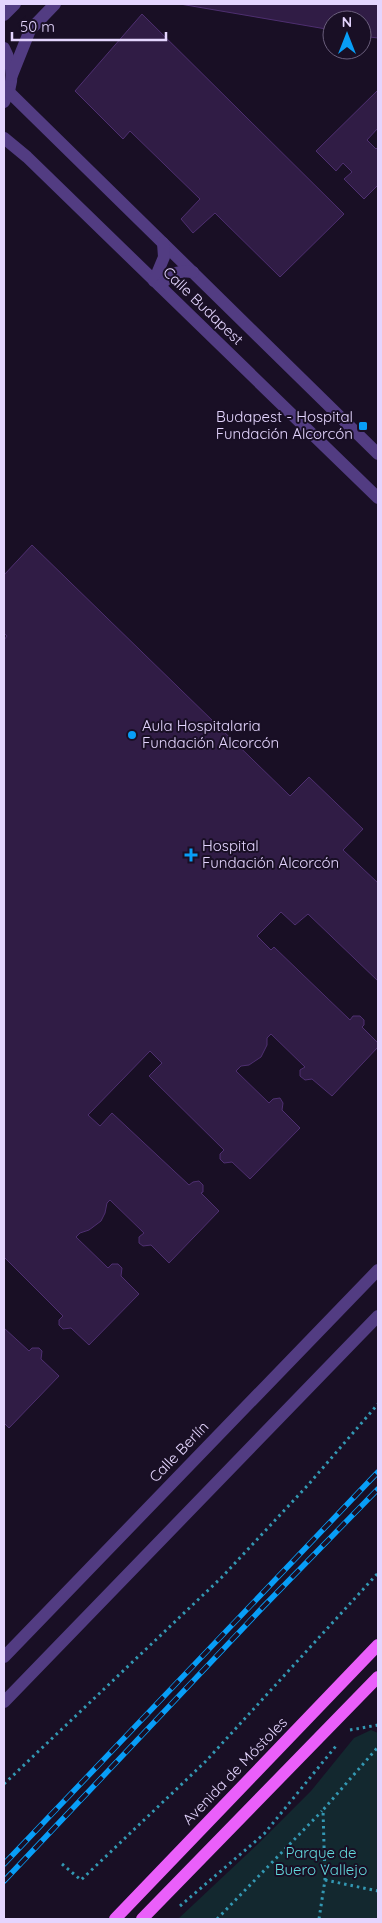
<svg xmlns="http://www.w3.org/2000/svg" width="382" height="1923" viewBox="0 0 382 1923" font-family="Quicksand,sans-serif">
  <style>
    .green { fill: #13282f }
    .building { fill: #301c45; stroke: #4e2f70 }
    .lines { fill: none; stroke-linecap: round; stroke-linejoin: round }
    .path { stroke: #3398b3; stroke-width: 3; stroke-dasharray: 2.5 4; stroke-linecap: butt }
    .street { stroke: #523c82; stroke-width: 12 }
    .primary { stroke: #ea5ffa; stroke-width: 12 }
    .rail-casing { stroke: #089ef7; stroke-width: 5.5 }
    .rail { stroke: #190f25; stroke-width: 4; stroke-dasharray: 11; stroke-linecap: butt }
    .poi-dot { fill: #089ef7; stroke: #190f25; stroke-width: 2 }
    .labels { text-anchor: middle; stroke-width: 4; stroke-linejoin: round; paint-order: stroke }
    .street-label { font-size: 15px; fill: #e4d5fe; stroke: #190f25 }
    .poi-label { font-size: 15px; fill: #e4d5fe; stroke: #190f25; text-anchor: start }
    .park-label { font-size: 15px; fill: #62d9dc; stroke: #190f25 }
  </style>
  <rect width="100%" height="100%" fill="#190f25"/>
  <!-- green -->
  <path class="green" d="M371,1730L378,1733V1919H178L260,1842L311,1791L354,1738Z"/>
  <!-- building -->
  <g class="building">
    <path d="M180,4H378V38L362,36V20H332V30Z"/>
    <path d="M142,14L344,214L280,277L215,213L193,233L181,219L200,199L130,131L123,139L75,91Z"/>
    <path d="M378,90V128L367,140L376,149L378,147V185L364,199L344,179L352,172L343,163L336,171L316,151Z"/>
    <path d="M32,545L290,796L309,777L363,829L343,850L378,883V981L308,914L295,925L281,912L257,936L271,950L274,947L350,1020L353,1016H360L364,1020V1025L362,1027L378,1043V1047L332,1096L312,1079L305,1080L300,1076V1070L305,1067L271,1034L267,1038V1045L261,1057L249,1065L241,1066L236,1071L269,1103L273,1099L280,1098L283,1103L282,1110L300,1128L250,1179L232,1162L224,1163L220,1159V1154L224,1150L149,1076L162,1063L150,1051L88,1115L100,1126L112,1113L189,1185L193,1182L199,1181L203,1185V1192L201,1193L219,1211L169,1263L151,1245L143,1246L139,1243V1237L144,1233L110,1200L107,1203L105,1213L101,1221L89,1230L80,1233L76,1237L108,1268L112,1264H118L122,1268L121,1276L139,1294L89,1345L71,1328L63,1329L59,1325V1320L63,1316L4,1257V640L7,636L4,633V575Z"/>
    <path d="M4,1328L29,1351L32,1348H39L42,1351L41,1359L59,1376L9,1428L4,1423Z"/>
  </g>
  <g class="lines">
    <!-- path -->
    <g class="path">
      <path d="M350,1730L378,1725"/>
      <path d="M4,1784L222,1577L308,1485L378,1404"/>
      <path d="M62,1864L81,1880L206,1761L378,1573"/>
      <path d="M325,1880L378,1891"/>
      <path d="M180,1906L264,1834L336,1746"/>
      <path d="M217,1919L322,1811"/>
      <path d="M319,1919L325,1880L323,1810L378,1747"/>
    </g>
    <!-- street -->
    <g class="street">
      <path d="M4,15L15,4"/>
      <path d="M4,48C14,67 14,83 4,102"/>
      <path d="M12,75L30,30L55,4"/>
      <path d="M9,92L378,454"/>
      <path d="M4,138L27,157L378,498"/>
      <path d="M154,281L164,257L163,243"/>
      <path d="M160,286C170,274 177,270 193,272"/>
      <path d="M4,1657L378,1270"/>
      <path d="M4,1702L378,1316"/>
    </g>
    <!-- primary -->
    <g class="primary">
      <path d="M115,1919L378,1645"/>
      <path d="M142,1919L378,1677"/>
    </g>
    <!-- rail casing -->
    <g class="rail-casing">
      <g id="rail">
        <path d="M4,1864L378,1472"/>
        <path d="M4,1881L263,1607L378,1489"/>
      </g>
    </g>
    <!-- rail -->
    <use href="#rail" class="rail"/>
  </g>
  <!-- markers -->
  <g class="poi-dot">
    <rect x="358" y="421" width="10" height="10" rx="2.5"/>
    <circle cx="132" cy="735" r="5"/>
    <path d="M188.5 847.5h5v5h5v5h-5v5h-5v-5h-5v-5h5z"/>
  </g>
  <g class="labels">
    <!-- street labels -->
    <g class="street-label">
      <text transform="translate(203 306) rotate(44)" y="5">Calle Budapest</text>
      <text transform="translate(179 1452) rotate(-46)" y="5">Calle Berlín</text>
      <text transform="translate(235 1771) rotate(-46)" y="5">Avenida de Móstoles</text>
    </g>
    <!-- poi labels -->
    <g class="poi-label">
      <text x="353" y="422" text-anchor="end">Budapest - Hospital<tspan x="353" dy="17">Fundación Alcorcón</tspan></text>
      <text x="142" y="731">Aula Hospitalaria<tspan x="142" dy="17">Fundación Alcorcón</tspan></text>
      <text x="202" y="851">Hospital<tspan x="202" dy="17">Fundación Alcorcón</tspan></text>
    </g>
    <!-- park labels -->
    <g class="park-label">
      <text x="321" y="1858">Parque de<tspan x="321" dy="17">Buero Vallejo</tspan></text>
    </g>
  </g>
  <!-- border -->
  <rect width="382" height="1923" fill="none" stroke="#e4d5fe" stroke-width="10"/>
  <!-- north arrow -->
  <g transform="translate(347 35)"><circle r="24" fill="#190f25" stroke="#6a5e7c"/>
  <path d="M0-4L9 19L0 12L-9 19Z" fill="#089ef7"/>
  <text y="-8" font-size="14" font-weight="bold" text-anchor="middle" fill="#e4d5fe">N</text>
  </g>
  <!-- scale -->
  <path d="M12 32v8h154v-8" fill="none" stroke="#e4d5fe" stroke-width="2.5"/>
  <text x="20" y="32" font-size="15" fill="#e4d5fe" stroke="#190f25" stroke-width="4" paint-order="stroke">50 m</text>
</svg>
